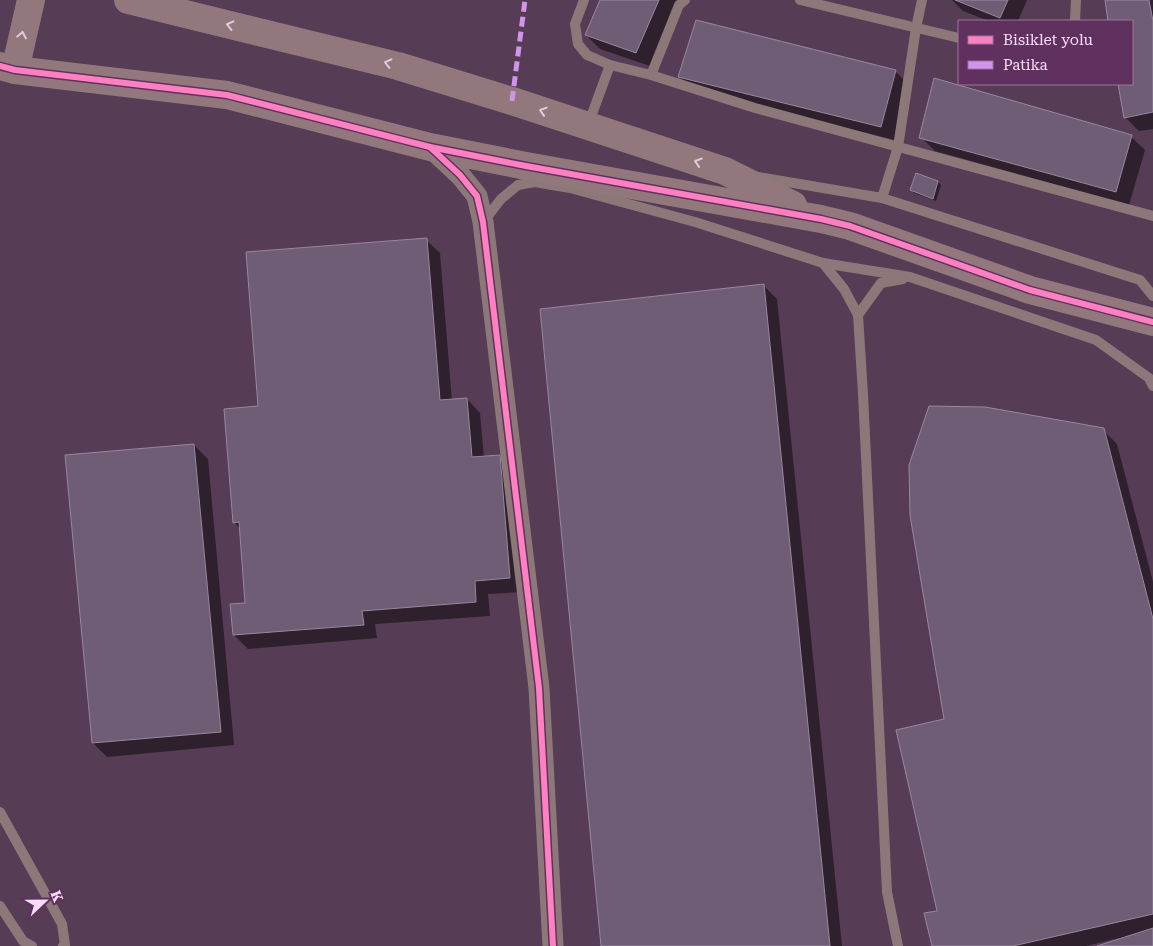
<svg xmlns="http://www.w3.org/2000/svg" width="1153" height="946" viewBox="0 0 1153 946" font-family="'Roboto Serif',serif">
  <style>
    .shadow { fill: #0007 }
    .building { fill: #6f5c75; stroke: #99879e }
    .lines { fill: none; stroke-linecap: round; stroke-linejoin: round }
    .lane { stroke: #8d7879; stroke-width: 10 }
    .street { stroke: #8d7879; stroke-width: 21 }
    .secondary { stroke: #92787d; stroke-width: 28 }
    .quiet { stroke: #d193ec; stroke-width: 5; stroke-dasharray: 10 5; stroke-linecap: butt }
    .cycleway-casing { stroke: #60315f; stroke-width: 9 }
    .cycleway { stroke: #ff80c0; stroke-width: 6 }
    .oneway { stroke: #e4c8df }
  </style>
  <rect width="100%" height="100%" fill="#563c54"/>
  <!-- shadow -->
  <g class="shadow">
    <path d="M601,0H679L650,66L600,49L586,35Z"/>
    <path d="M952,0H1027L1018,21H989L963,11Z"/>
    <path d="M1106,0H1153V129L1139,131L1125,117L1120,84H1132V21H1109Z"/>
    <path d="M895,71L909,85L895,140L694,90L680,77Z"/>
    <path d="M921,137H1131L1145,150L1129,205L935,151Z"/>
    <path d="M938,182L941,185L936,201L914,193L911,190Z"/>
    <path d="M426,240L440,253L452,401L467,399L480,413L484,458L500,457L513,470L523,592L488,594L490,616L375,624L377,638L248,649L234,635L246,604L240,529L234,522L260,407Z"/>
    <path d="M763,285L777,299L842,946H602Z"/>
    <path d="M1103,430L1117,444L1153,582V946H1101L1120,940L1119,938L1086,946H933L939,912L946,720Z"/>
    <path d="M194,445L208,459L234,745L107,757L93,743Z"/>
  </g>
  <!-- building -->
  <g class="building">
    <path d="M600,0H659L636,53L585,35Z"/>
    <path d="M955,0H1008L1000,18Z"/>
    <path d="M1105,0H1149L1153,21V112L1124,118L1118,84H1132V21H1108Z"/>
    <path d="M696,20L896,70L881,127L678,77Z"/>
    <path d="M934,78L1132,135L1116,192L919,138Z"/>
    <path d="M916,173L938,181L933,199L910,190Z"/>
    <path d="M427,238L440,400L467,398L472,457L500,455L510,578L475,581L476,602L362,611L364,625L233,635L230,604L245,603L239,522L233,523L224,409L258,406L246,252Z"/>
    <path d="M764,284L830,946H601L540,309Z"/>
    <path d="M929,406L985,407L1104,428L1153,619V914L1013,946H932L924,913L937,911L896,730L944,719L910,515L909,465Z"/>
    <path d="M194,444L221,732L92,743L65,455Z"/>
    <path d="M1153,928V946H1097Z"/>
  </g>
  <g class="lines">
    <!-- lane -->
    <g class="lane">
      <path d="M584,0L575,24L578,44L587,55L610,65L651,75L755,108L1153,216"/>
      <path d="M800,0L959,38"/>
      <path d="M1075,21L1076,0"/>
      <path d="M651,75L679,5L685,0"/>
      <path d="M588,125L610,65"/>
      <path d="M758,177L882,198L1140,280L1153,296"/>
      <path d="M882,198L898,147L916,28L922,0"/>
      <path d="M484,221L501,199L518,185L535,182L570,188L695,222L823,263L910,277L1096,340L1149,378L1153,386"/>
      <path d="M823,263L844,289L858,315L863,394L887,892L898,946"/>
      <path d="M858,315L881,283L903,279"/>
      <path d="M0,812L62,924L65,945L63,946"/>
      <path d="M0,906L23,941L32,946"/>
    </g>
    <!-- street -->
    <path class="street" d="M430,147L460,175L477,196L483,222L539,688L553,946"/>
    <!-- secondary -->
    <g class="secondary">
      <path d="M128,0L398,66L512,101L725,171L793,205"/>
      <path d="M0,66L15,70L227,95L430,147L526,166L821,219L850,226L1030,290L1153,322"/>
      <path d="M15,70L31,0"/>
    </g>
    <!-- quiet -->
    <path class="quiet" d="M512,101L525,0"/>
    <!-- cycleway casing -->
    <g class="cycleway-casing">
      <g id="cycleway">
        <path d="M0,66L15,70L227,95L430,147L526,166L821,219L850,226L1030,290L1153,322"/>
        <path d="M430,147L460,175L477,196L483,222L539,688L553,946"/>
      </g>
    </g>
    <!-- cycleway -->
    <use href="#cycleway" class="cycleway"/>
  </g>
  <!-- one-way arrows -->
  <defs><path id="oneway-chevron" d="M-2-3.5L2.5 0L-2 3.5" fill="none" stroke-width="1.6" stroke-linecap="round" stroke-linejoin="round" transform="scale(1.25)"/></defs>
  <g class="oneway">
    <use href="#oneway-chevron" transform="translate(230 25) rotate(-166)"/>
    <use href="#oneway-chevron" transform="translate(22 35) rotate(-79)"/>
    <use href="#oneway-chevron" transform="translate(388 63) rotate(-166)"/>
    <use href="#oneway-chevron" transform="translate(543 111) rotate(-162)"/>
    <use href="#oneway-chevron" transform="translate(698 162) rotate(-162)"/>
  </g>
  <!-- legend -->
  <rect x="958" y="20" width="175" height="65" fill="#60315f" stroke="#9d759c"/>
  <rect x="968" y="36" width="25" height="8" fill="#ff80c0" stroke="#9d759c"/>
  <text x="1003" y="45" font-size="15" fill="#f8dcf7">Bisiklet yolu</text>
  <rect x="968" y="61" width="25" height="8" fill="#d193ec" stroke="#9d759c"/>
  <text x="1003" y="70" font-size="15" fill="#f8dcf7">Patika</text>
  <!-- north arrow -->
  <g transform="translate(45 901) rotate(68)" stroke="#60315f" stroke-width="4" paint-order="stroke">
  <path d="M0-4L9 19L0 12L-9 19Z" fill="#f8dcf7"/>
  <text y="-8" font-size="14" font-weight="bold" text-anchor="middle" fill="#f8dcf7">K</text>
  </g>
</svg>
